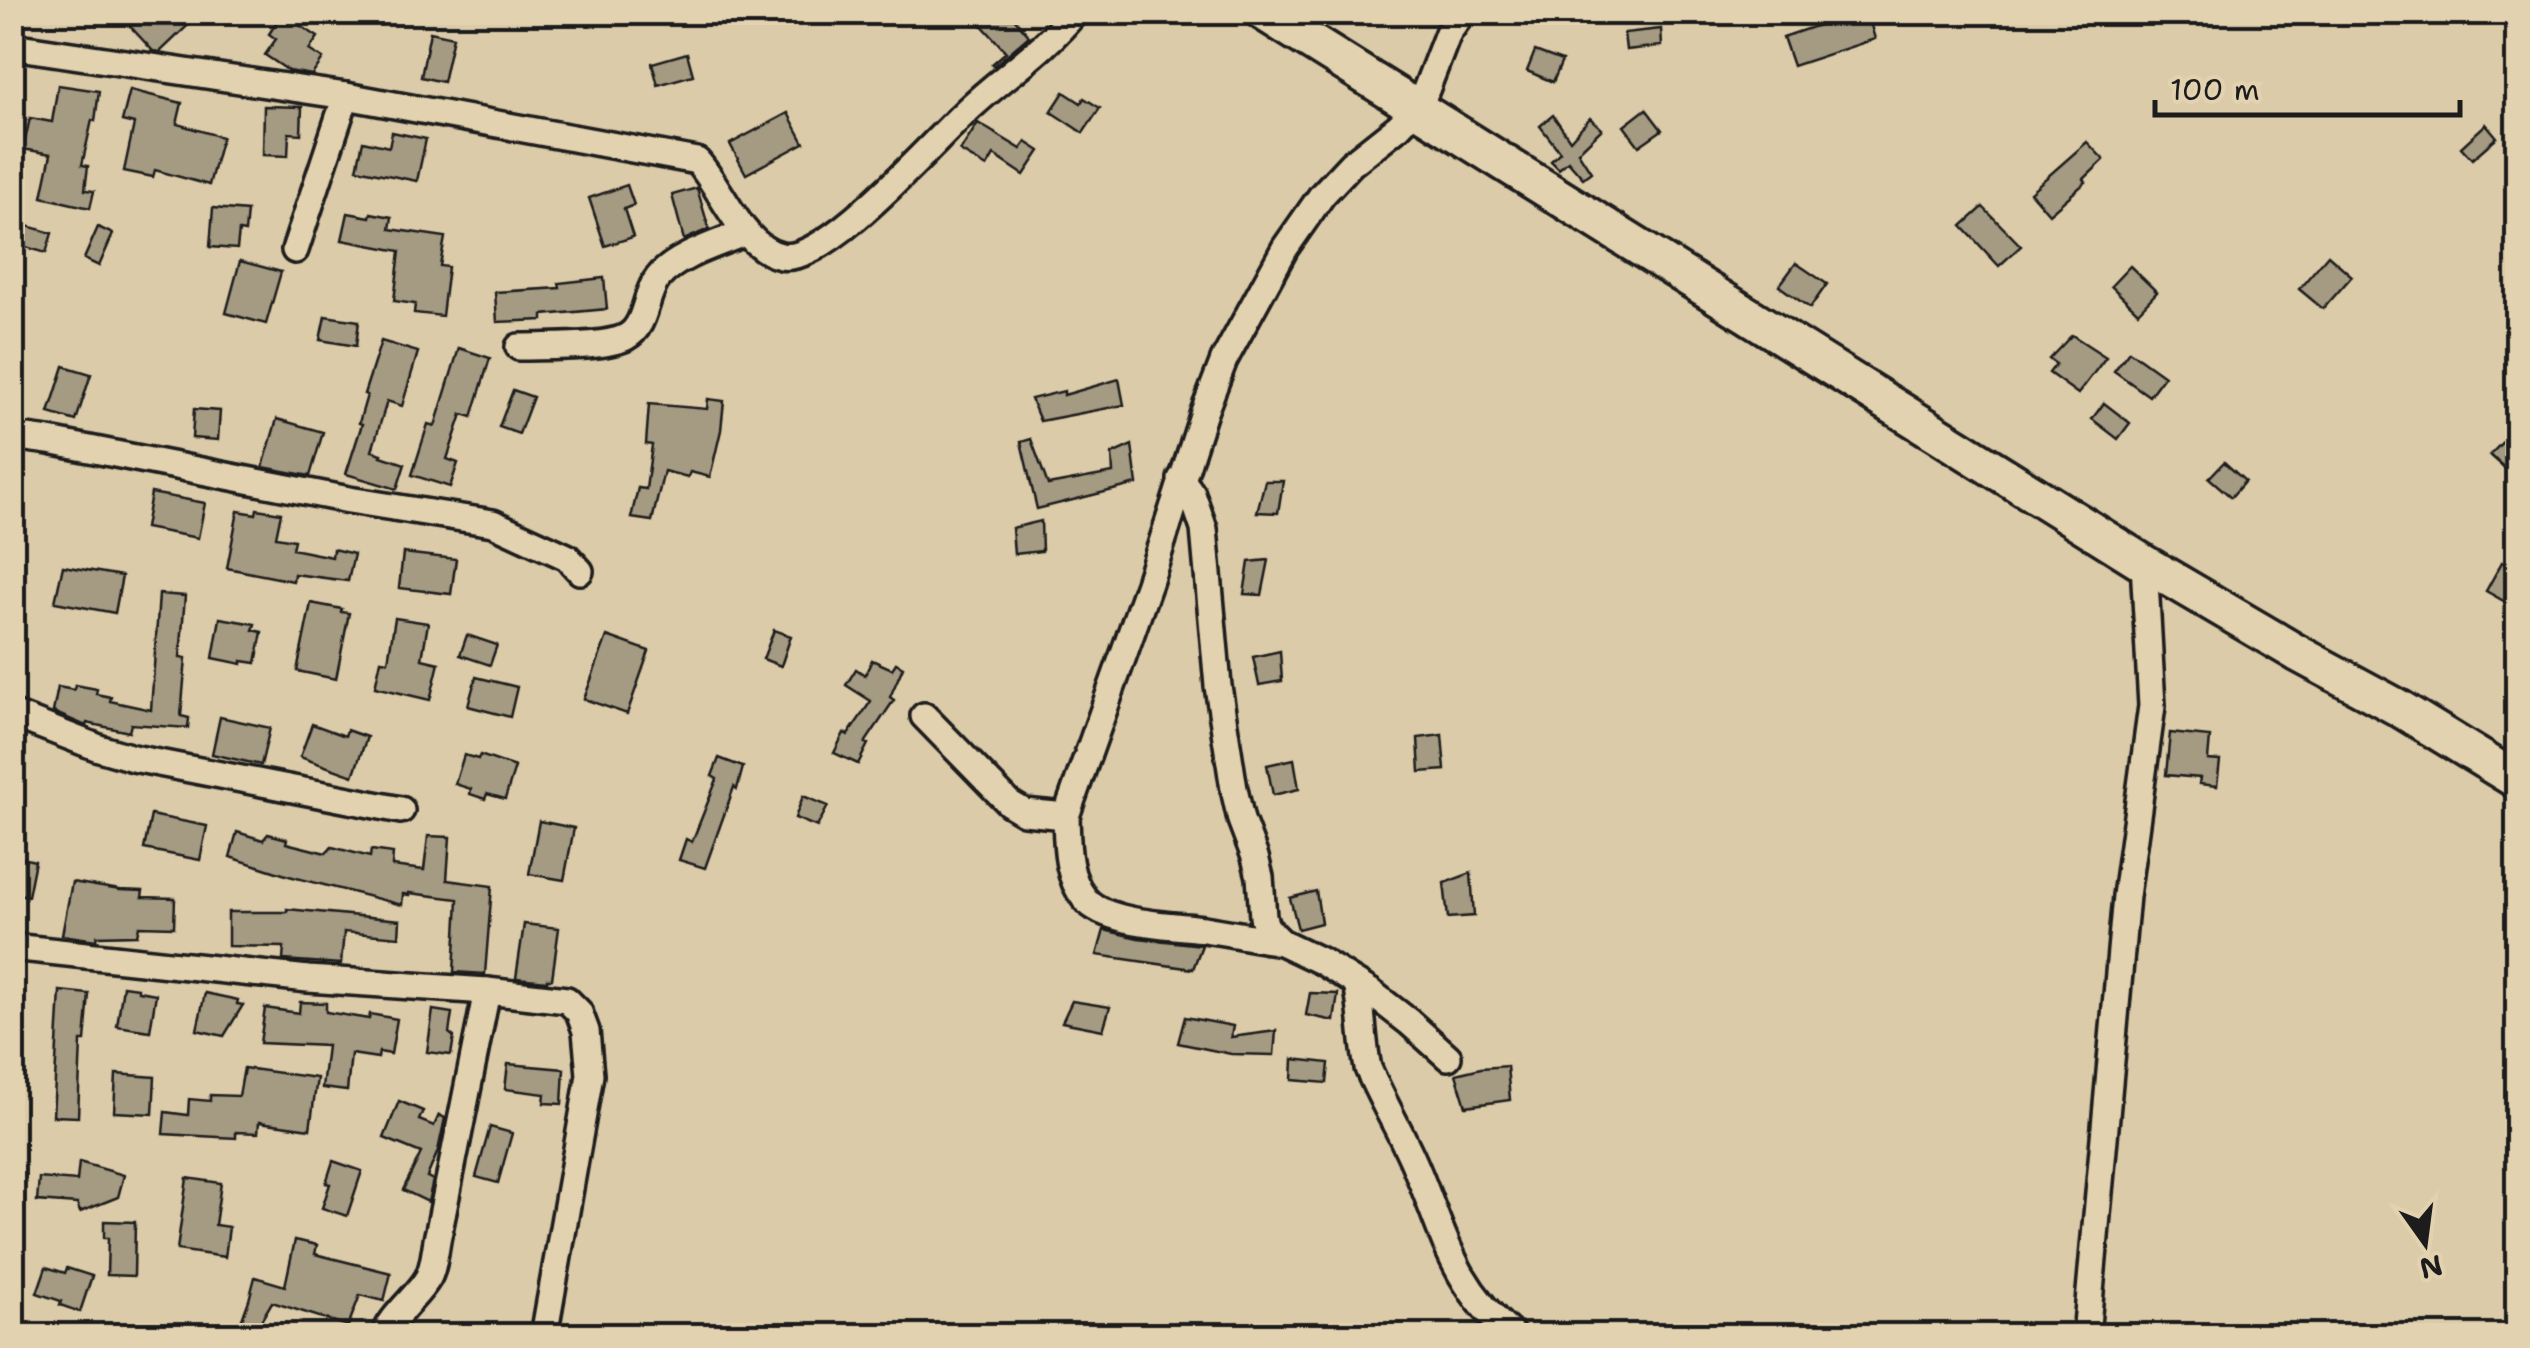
<svg xmlns="http://www.w3.org/2000/svg" width="2530" height="1348" viewBox="0 0 2530 1348" font-family="'Shantell Sans',sans-serif">
  <style>
    .building { fill: #a59a82; stroke: #1c1c1c; stroke-width: 2.5 }
    .lines { fill: none; stroke-linecap: round; stroke-linejoin: round }
    .street-casing { stroke: #1c1c1c; stroke-width: 32 }
    .secondary-casing { stroke: #1c1c1c; stroke-width: 42 }
    .street { stroke: #e3d2af; stroke-width: 25 }
    .secondary { stroke: #e3d2af; stroke-width: 35 }
  </style>
  <rect width="100%" height="100%" fill="#dbcba9"/>
  <filter id="ink" filterUnits="userSpaceOnUse"><feTurbulence type="fractalNoise" baseFrequency=".01" numOctaves="2"/><feDisplacementMap in="SourceGraphic" scale="20" xChannelSelector="R" yChannelSelector="G"/><feConvolveMatrix kernelMatrix="1 2 1 2 8 2 1 2 1" color-interpolation-filters="sRGB"/></filter>
  <g filter="url(#ink)">
    <!-- building -->
    <g class="building">
      <path d="M117,12H202L160,52L153,51Z"/>
      <path d="M283,12H314L301,26L318,37L309,50L323,59L312,75L289,71L265,55L276,39L269,34Z"/>
      <path d="M970,12H1009L1029,36L994,66L992,64L1006,52Z"/>
      <path d="M1857,12H1867L1875,39L1793,66L1783,37Z"/>
      <path d="M1661,29L1662,46L1626,50L1624,33Z"/>
      <path d="M430,32L453,37L443,82L421,77Z"/>
      <path d="M1535,51L1562,61L1553,82L1527,71Z"/>
      <path d="M687,53L693,75L658,85L652,63Z"/>
      <path d="M58,85L99,91L95,121L92,120L82,165L88,166L85,190L94,191L90,208L42,197L51,154L23,149L30,118L52,122Z"/>
      <path d="M130,90L182,103L177,124L222,137L209,185L155,170L153,177L124,171L134,124L122,121Z"/>
      <path d="M1064,92L1081,103L1084,98L1100,108L1083,133L1051,112Z"/>
      <path d="M264,106L302,107L301,134L289,133L288,156L263,155Z"/>
      <path d="M1646,109L1662,130L1639,146L1624,126Z"/>
      <path d="M788,113L804,143L746,174L730,144Z"/>
      <path d="M1553,115L1570,140L1590,118L1602,129L1578,152L1591,172L1583,178L1568,161L1559,169L1551,161L1560,152L1540,126Z"/>
      <path d="M978,123L1021,149L1026,142L1040,151L1024,175L994,155L987,167L960,151Z"/>
      <path d="M2486,124L2497,137L2472,159L2461,147Z"/>
      <path d="M392,132L426,139L417,181L357,169L363,141L389,147Z"/>
      <path d="M2087,142L2104,160L2084,179L2086,182L2049,214L2030,192Z"/>
      <path d="M627,185L634,205L624,209L633,237L605,246L589,198Z"/>
      <path d="M697,188L709,229L684,240L672,195Z"/>
      <path d="M1983,207L2021,246L1999,266L1962,226Z"/>
      <path d="M213,208L247,211L245,232L239,231L237,249L210,247Z"/>
      <path d="M348,213L370,217L371,213L392,217L390,229L445,237L440,266L448,267L442,316L414,313L415,304L394,301L400,251L342,240Z"/>
      <path d="M24,225L52,233L46,253L19,245Z"/>
      <path d="M98,227L113,234L99,266L84,259Z"/>
      <path d="M2328,255L2352,276L2323,309L2299,289Z"/>
      <path d="M240,261L281,272L266,324L226,313Z"/>
      <path d="M1796,263L1827,284L1810,308L1779,286Z"/>
      <path d="M2130,266L2157,292L2138,312L2111,286Z"/>
      <path d="M604,278L607,309L543,315V320L497,322L495,292L560,288L559,283Z"/>
      <path d="M325,316L359,321L356,346L320,340Z"/>
      <path d="M2072,335L2106,357L2078,394L2049,373L2056,364L2049,359Z"/>
      <path d="M381,341L418,352L402,406L387,401L372,451L382,454L381,456L405,464L397,489L346,474L362,424L359,423L367,395L364,394Z"/>
      <path d="M459,348L490,358L472,417L462,414L447,459L458,463L450,487L412,475L428,424L435,426Z"/>
      <path d="M2129,351L2164,376L2149,396L2114,371Z"/>
      <path d="M64,366L91,374L76,421L49,413Z"/>
      <path d="M1119,379L1124,405L1040,421L1031,399L1064,391V395Z"/>
      <path d="M513,390L533,397L519,434L499,427Z"/>
      <path d="M708,399L724,401L721,430L710,477L690,472L688,477L664,471L652,521L631,518L638,488L646,489L652,445L646,444L649,404L707,409Z"/>
      <path d="M2104,403L2130,423L2118,439L2092,419Z"/>
      <path d="M194,409L220,411L218,440L192,438Z"/>
      <path d="M277,419L323,432L310,476L263,467Z"/>
      <path d="M2518,426V461L2508,471L2490,455Z"/>
      <path d="M1031,439L1048,485L1113,473L1112,454L1132,445L1137,484L1037,509L1021,442Z"/>
      <path d="M2224,462L2245,481L2231,497L2209,478Z"/>
      <path d="M1265,481H1283L1278,513L1257,512Z"/>
      <path d="M151,493L205,503L198,538L145,528Z"/>
      <path d="M257,509L281,513L276,537L294,540L292,549L332,557L333,549L354,554L348,581L294,574L293,581L227,568L238,511L256,514Z"/>
      <path d="M1041,521L1042,551L1014,554L1012,528Z"/>
      <path d="M403,553L456,559L451,594L399,588Z"/>
      <path d="M1269,560L1262,595L1244,594L1249,562Z"/>
      <path d="M2502,562L2518,571V609L2486,591Z"/>
      <path d="M63,566L122,576L115,613L55,602Z"/>
      <path d="M159,594L185,596L180,657L186,658L181,716L189,718L188,728L131,724L129,732L87,723L86,726L53,712L58,687L74,690L75,685L97,689L96,694L111,697L110,701L151,710Z"/>
      <path d="M311,603L342,609L341,612L349,613L336,679L297,671Z"/>
      <path d="M220,618L255,624L253,630L262,632L256,663L242,661V664L213,658Z"/>
      <path d="M395,618L428,623L422,659L439,663L430,700L375,687L381,660L388,661Z"/>
      <path d="M774,630L791,636L781,666L763,659Z"/>
      <path d="M467,635L497,645L490,665L460,655Z"/>
      <path d="M607,636L649,651L627,714L584,699Z"/>
      <path d="M1280,651L1282,681L1259,685L1253,657Z"/>
      <path d="M872,660L892,669L896,663L903,667L890,697L894,700L865,743L868,744L858,764L834,753L844,733L848,735L871,701L846,685L856,669L865,675Z"/>
      <path d="M476,677L517,687L510,717L468,706Z"/>
      <path d="M220,717L270,728L261,765L212,754Z"/>
      <path d="M312,724L345,736L347,730L367,737L353,776L300,757Z"/>
      <path d="M2170,733L2210,737L2208,760L2220,761L2217,786L2199,784L2200,778L2166,775Z"/>
      <path d="M1442,735L1445,770L1420,772L1418,738Z"/>
      <path d="M464,755L478,759L480,755L515,767L505,799L487,794L485,799L470,794L471,789L455,784Z"/>
      <path d="M719,758L743,767L737,789L734,787L705,868L679,860L686,839L692,842L717,779L712,776Z"/>
      <path d="M1294,759L1299,789L1273,795L1267,765Z"/>
      <path d="M803,796L828,806L817,827L795,818Z"/>
      <path d="M151,815L207,826L200,860L144,849Z"/>
      <path d="M539,821L574,828L564,880L529,874Z"/>
      <path d="M237,832L263,840L268,834L287,839L286,843L326,853L332,847L370,857L371,850L393,853L392,866L424,870L428,836L450,837L447,880L492,886L485,974L454,972L458,899L409,893V895L403,894L402,905L289,876L230,857Z"/>
      <path d="M12,856L35,861L28,896L12,893Z"/>
      <path d="M1471,873L1474,916L1448,918L1444,883Z"/>
      <path d="M72,882L120,890L143,891L142,897L175,898L174,927L139,926L137,935L97,936L96,940L62,935Z"/>
      <path d="M1316,891L1321,923L1298,929L1290,898Z"/>
      <path d="M287,909L400,920L399,937L344,932L341,964L283,960L284,947L228,946V912H287Z"/>
      <path d="M524,924L559,928L552,979H547V981L516,978Z"/>
      <path d="M1104,930L1138,938L1202,945L1193,969L1097,955Z"/>
      <path d="M123,986L138,988V991L156,994L150,1031L117,1026Z"/>
      <path d="M60,991L89,994L85,1041H81L78,1117L53,1116Z"/>
      <path d="M205,993L238,1000L237,1004L243,1005L224,1036L197,1030Z"/>
      <path d="M1310,993L1338,994L1334,1021L1306,1015Z"/>
      <path d="M1072,1001L1110,1007L1103,1030L1062,1022Z"/>
      <path d="M300,1002L326,1003V1012L369,1019L370,1014L397,1019L391,1054L379,1052L378,1058L351,1054L347,1091L322,1088L327,1046L260,1043L265,1008L299,1013Z"/>
      <path d="M433,1010L452,1013L449,1033L454,1037L451,1055L427,1052Z"/>
      <path d="M1185,1017L1233,1026L1231,1037L1276,1031L1274,1055L1231,1054L1178,1043Z"/>
      <path d="M1293,1059L1329,1063L1327,1083L1292,1080Z"/>
      <path d="M508,1064L564,1069L562,1104L544,1103L545,1094L505,1089Z"/>
      <path d="M1507,1066L1510,1100L1466,1106L1456,1074L1481,1068Z"/>
      <path d="M244,1068L317,1078L310,1129L259,1122L258,1133L236,1132V1138L163,1134L165,1112L188,1115L189,1099L210,1101V1095L239,1096Z"/>
      <path d="M116,1074L155,1077L153,1114L114,1112Z"/>
      <path d="M399,1101L423,1111L419,1120L434,1126L439,1115L445,1118L438,1151L427,1177L433,1180L428,1202L403,1190L421,1153L384,1138Z"/>
      <path d="M490,1127L512,1133L498,1183L476,1177Z"/>
      <path d="M333,1161L362,1171L347,1216L322,1208L330,1184L326,1183Z"/>
      <path d="M79,1162L124,1175L118,1197L80,1212L77,1204L37,1201L39,1178L77,1181Z"/>
      <path d="M187,1178L221,1183L215,1225L229,1227L225,1257L177,1250Z"/>
      <path d="M104,1221L135,1222L134,1276L107,1275L108,1238H104Z"/>
      <path d="M295,1240L317,1245L315,1254L391,1273L384,1301L360,1295L348,1326L272,1302L252,1336H236L249,1300L255,1277L285,1286Z"/>
      <path d="M46,1267L65,1273L67,1268L92,1276L80,1312L60,1305L61,1301L37,1293Z"/>
    </g>
    <g class="lines">
      <!-- street casing -->
      <g class="street-casing">
        <g id="street">
          <path d="M12,46L346,96L697,161C722,188 742,248 781,256C827,266 938,135 974,104C1008,73 1046,49 1075,12"/>
          <path d="M295,250L346,96"/>
          <path d="M519,347C545,346 605,348 626,337C647,326 644,295 658,278C675,256 720,243 746,232"/>
          <path d="M12,436L49,441L349,500L493,523L567,557L580,571"/>
          <path d="M1181,479L1192,494L1204,529L1218,686L1234,789L1241,820L1255,857L1260,877L1263,917L1266,927L1281,942L1321,961L1369,991L1409,1022L1448,1057"/>
          <path d="M12,714L99,748L133,758L401,810"/>
          <path d="M924,716L1009,803L1024,812L1066,816"/>
          <path d="M1281,942C1255,938 1230,933 1204,929C1172,925 1106,924 1085,899C1066,876 1067,843 1066,816L1149,583L1204,412L1224,360L1285,248L1322,195L1351,164L1399,126L1415,109L1424,95L1448,33L1463,12"/>
          <path d="M12,947L308,979L487,991L567,1000L579,1012L586,1031L590,1075L544,1336"/>
          <path d="M1357,984C1363,1012 1362,1040 1368,1068C1382,1101 1401,1132 1415,1165C1445,1235 1451,1283 1513,1336"/>
          <path d="M385,1336C389,1318 418,1296 428,1278C435,1266 435,1245 439,1231L487,991"/>
          <path d="M2086,1336L2126,896L2152,706L2144,563"/>
        </g>
      </g>
      <!-- secondary casing -->
      <g class="secondary-casing">
        <path id="secondary" d="M1263,12L2144,563L2297,653L2399,708L2518,781"/>
      </g>
      <!-- street -->
      <use href="#street" class="street"/>
      <!-- secondary -->
      <use href="#secondary" class="secondary"/>
    </g>
  </g>
  <!-- margin -->
  <rect width="2530" height="1348" fill="none" stroke="#e3d2af" stroke-width="50"/>
  <rect x="25" y="25" width="2480" height="1298" fill="none" stroke="#1c1c1c" stroke-width="4" filter="url(#ink)"/>
  <!-- north arrow -->
  <g transform="translate(2425 1243) rotate(166)" stroke="#e3d2af" stroke-width="8" paint-order="stroke">
  <path d="M0-8L18 38L0 25L-18 38Z" fill="#1c1c1c"/>
  <text y="-15" font-size="28" font-weight="bold" text-anchor="middle" fill="#1c1c1c">N</text>
  </g>
  <!-- scale -->
  <path d="M2155 100v15h305v-15" fill="none" stroke="#1c1c1c" stroke-width="5"/>
  <text x="2170" y="100" font-size="30" fill="#1c1c1c" stroke="#e3d2af" stroke-width="8" paint-order="stroke">100 m</text>
</svg>
